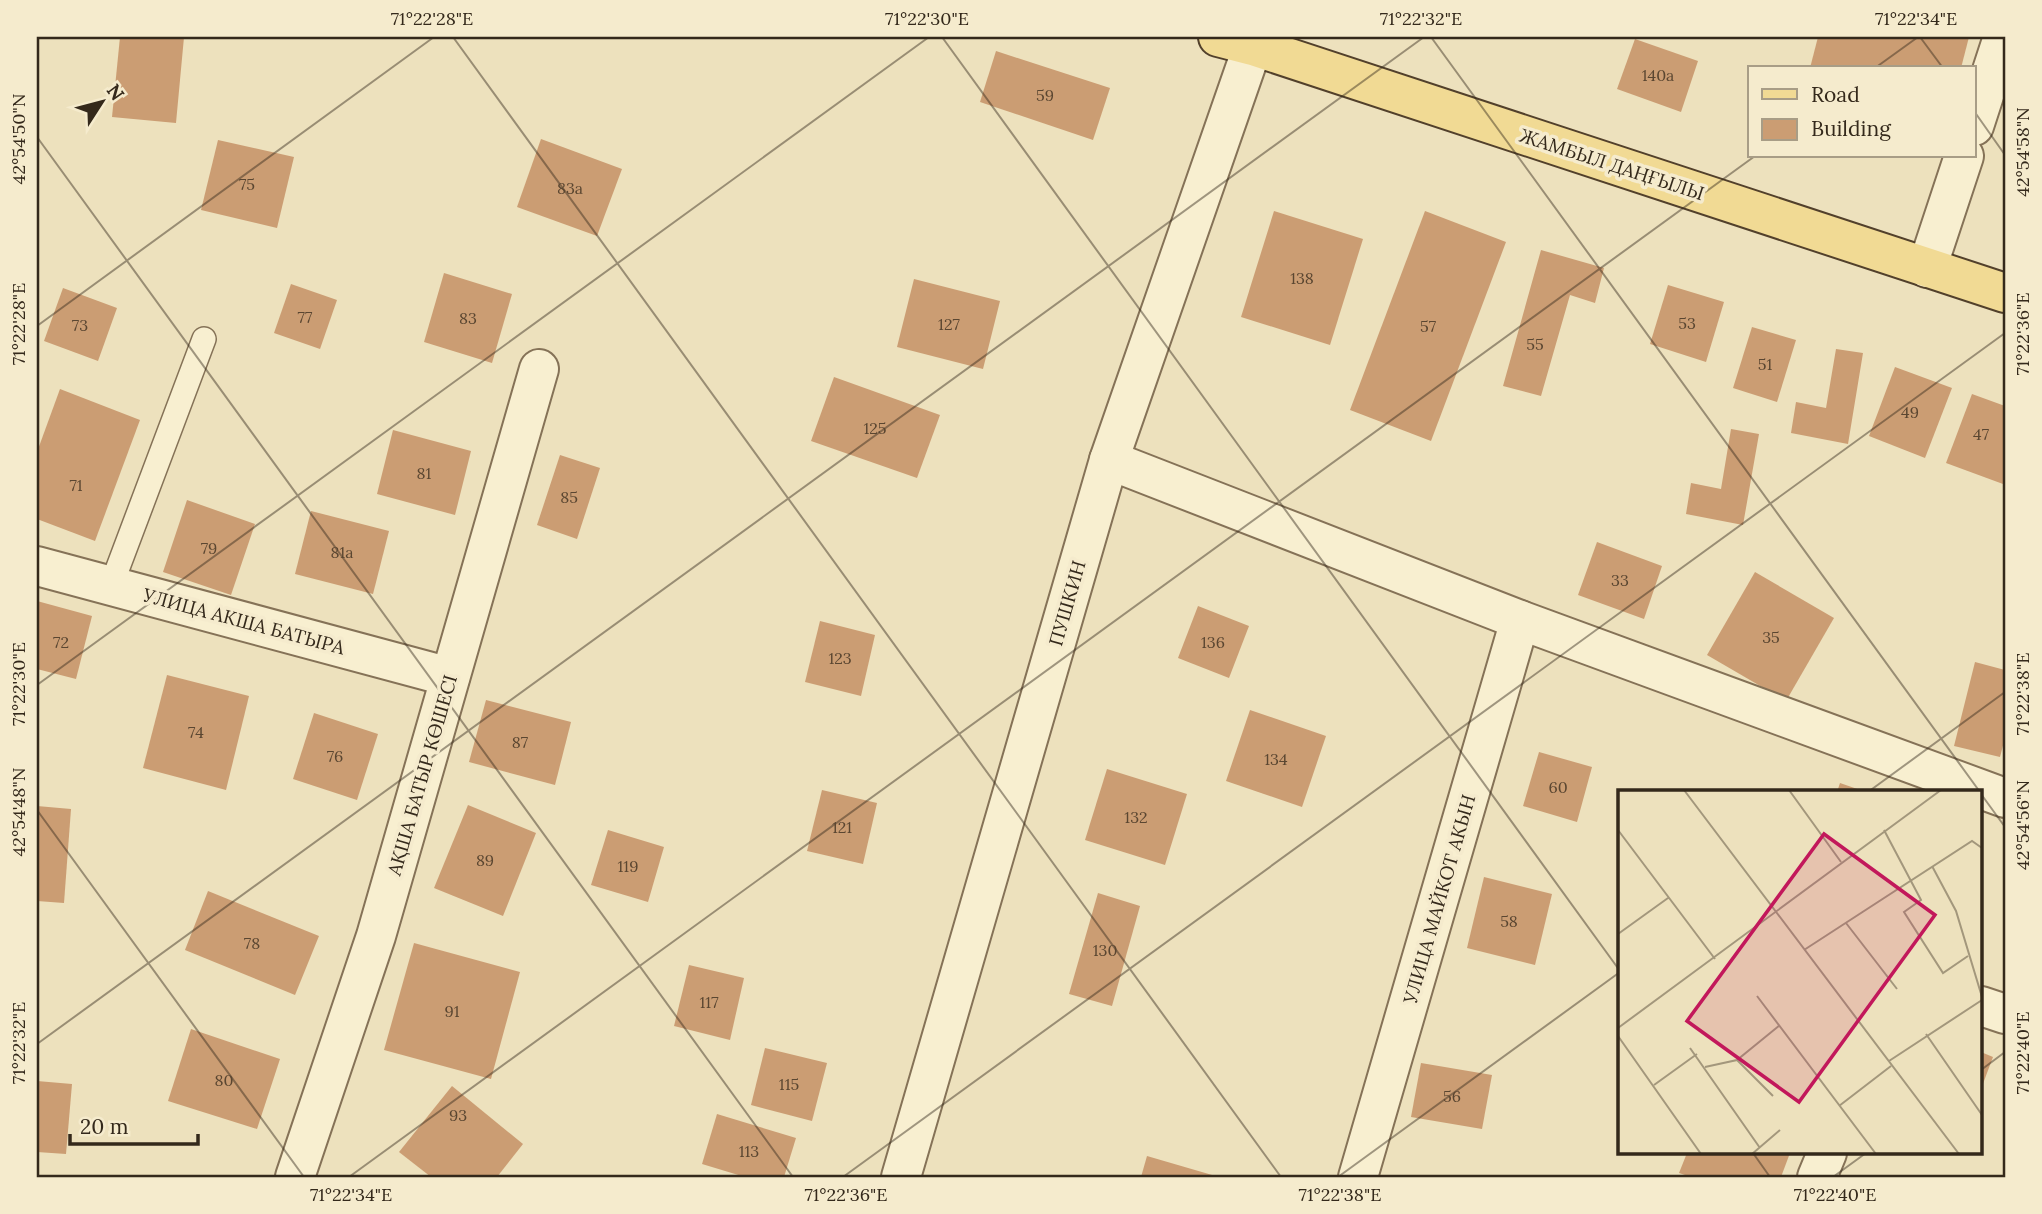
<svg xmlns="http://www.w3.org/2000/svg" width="2042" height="1214" viewBox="0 0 2042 1214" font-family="Lora,serif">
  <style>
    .building { fill: #cb9d73 }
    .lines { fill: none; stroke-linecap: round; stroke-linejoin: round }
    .service-casing { stroke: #857257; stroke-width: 26 }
    .minor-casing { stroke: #857257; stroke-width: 42 }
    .tertiary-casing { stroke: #857257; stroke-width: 42 }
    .primary-casing { stroke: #52402b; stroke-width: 42 }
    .service { stroke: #f8efd0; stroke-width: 23 }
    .minor { stroke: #f8efd0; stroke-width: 38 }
    .tertiary { stroke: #f8efd0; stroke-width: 38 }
    .primary { stroke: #f1da94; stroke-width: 38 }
    .ticks { fill: none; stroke: #34291b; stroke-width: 2; stroke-opacity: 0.45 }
    .labels { text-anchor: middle; stroke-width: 7; stroke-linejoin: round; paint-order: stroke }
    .number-label { font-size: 16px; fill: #5a4631 }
    .street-label { font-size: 19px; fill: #34291b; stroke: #f5ebcd }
    .inset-road { fill: none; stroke: #a3977c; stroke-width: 2 }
    .view { fill: #c2185b; fill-opacity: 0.15; stroke: #c2185b; stroke-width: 3.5 }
    .inset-edge { fill: none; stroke: #34291b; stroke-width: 3.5 }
    .neatline { fill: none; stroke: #34291b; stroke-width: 2.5 }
    .ticks-label { font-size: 18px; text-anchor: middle; fill: #34291b }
  </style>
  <rect width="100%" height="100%" fill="#ede1bd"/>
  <!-- building -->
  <g class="building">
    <path d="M120,37H184L176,123L112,117Z"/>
    <path d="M1818,37H1969L1961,68H1810Z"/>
    <path d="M1635,39L1698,61L1681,112L1617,89Z"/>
    <path d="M996,51L1110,88L1093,140L980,102Z"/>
    <path d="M541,139L622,169L597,236L517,207Z"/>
    <path d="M218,140L294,157L277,228L201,210Z"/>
    <path d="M1274,211L1363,239L1330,345L1241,317Z"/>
    <path d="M1425,211L1506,242L1431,441L1350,410Z"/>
    <path d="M1541,250L1604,268L1595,303L1570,295L1541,396L1503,386Z"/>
    <path d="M444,273L512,294L492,363L424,342Z"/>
    <path d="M914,279L1000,301L983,369L897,347Z"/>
    <path d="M291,284L337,300L320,349L274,333Z"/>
    <path d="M1668,285L1724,302L1706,362L1650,344Z"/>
    <path d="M63,288L117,308L98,361L44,341Z"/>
    <path d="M1752,327L1796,340L1777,402L1733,388Z"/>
    <path d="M1836,349L1863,353L1848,444L1791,433L1796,402L1826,408Z"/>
    <path d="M1895,367L1952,388L1925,458L1869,436Z"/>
    <path d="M834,377L940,415L917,478L811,441Z"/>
    <path d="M60,389L140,420L95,541L37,519V452Z"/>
    <path d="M1972,394L2005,406V479L2003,484L1946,463Z"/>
    <path d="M1731,429L1759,434L1743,525L1686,514L1691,483L1721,489Z"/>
    <path d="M393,430L471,451L455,515L377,494Z"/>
    <path d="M560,455L600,468L577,539L537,525Z"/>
    <path d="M187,500L255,524L231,595L163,572Z"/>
    <path d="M311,511L389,531L373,594L295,574Z"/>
    <path d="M1597,542L1662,566L1644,619L1578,595Z"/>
    <path d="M1755,572L1834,618L1786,701L1707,655Z"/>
    <path d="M37,601L92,616L76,679L37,669Z"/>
    <path d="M1198,606L1249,626L1229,678L1178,658Z"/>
    <path d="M820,621L875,635L861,696L805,682Z"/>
    <path d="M1975,662L2005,670V738L2000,757L1954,746Z"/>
    <path d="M167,675L249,696L226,790L143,768Z"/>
    <path d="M486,700L571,722L555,785L469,762Z"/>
    <path d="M1250,710L1326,736L1302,807L1226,781Z"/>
    <path d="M314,713L378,734L357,800L293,779Z"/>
    <path d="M1539,752L1592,767L1577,822L1523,806Z"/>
    <path d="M1107,769L1187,794L1165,865L1085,840Z"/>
    <path d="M1840,783L1866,792H1837Z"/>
    <path d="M822,790L877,803L863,864L807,851Z"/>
    <path d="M468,805L536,833L503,916L434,888Z"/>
    <path d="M37,806L71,809L64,903L37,901Z"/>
    <path d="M608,830L664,847L648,902L591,885Z"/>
    <path d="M1484,877L1552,894L1535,965L1467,948Z"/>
    <path d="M208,891L319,936L295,995L185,950Z"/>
    <path d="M1098,893L1140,906L1112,1006L1069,994Z"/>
    <path d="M414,943L520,972L491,1079L384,1050Z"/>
    <path d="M689,965L744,978L730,1040L674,1026Z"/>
    <path d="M191,1029L280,1059L257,1129L168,1101Z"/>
    <path d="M765,1048L827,1063L812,1121L751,1105Z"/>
    <path d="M1981,1052L1993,1057L1981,1089Z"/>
    <path d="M1421,1063L1492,1075L1482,1129L1411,1117Z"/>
    <path d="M37,1081L72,1084L66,1154L37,1152Z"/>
    <path d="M452,1086L523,1144L497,1177H431L399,1152Z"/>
    <path d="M717,1114L796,1138L784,1177H745L702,1164Z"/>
    <path d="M1687,1153H1790L1781,1177H1691L1679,1173Z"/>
    <path d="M1147,1156L1219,1177H1141Z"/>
  </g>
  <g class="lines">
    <!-- service casing -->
    <g class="service-casing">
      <path id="service" d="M111,586L204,339"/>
    </g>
    <!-- minor casing -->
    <g class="minor-casing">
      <g id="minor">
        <path d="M1974,126L2003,37"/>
        <path d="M1927,268L1964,156"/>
        <path d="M1109,460L1520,620L2005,798"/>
        <path d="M37,566L450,677"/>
        <path d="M1981,1006L2005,1014"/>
        <path d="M295,1177L376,936L539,369"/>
        <path d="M1358,1177L1520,620"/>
        <path d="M1817,1177L1827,1153"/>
      </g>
    </g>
    <!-- tertiary casing -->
    <g class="tertiary-casing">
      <path id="tertiary" d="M901,1177L1109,460L1256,37"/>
    </g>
    <!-- primary casing -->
    <g class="primary-casing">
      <path id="primary" d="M1218,37L1253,46L2005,293"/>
    </g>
    <!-- service -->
    <use href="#service" class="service"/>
    <!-- minor -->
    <use href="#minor" class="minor"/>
    <!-- tertiary -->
    <use href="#tertiary" class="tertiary"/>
    <!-- primary -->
    <use href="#primary" class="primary"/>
  </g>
  <!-- ticks -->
  <path class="ticks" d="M453,37L1281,1177M942,37L1620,971M1431,37L1980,792M1920,37L1943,68M1875,68L1918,37M1974,111L2005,155M37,137L793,1177M37,326L434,37M37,685L929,37M1868,792L2005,692M1981,794L2005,827M37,810L304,1177M37,1044L1424,37M1981,1070L2005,1052M1753,1153L1770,1177M349,1177L1755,156M843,1177L2005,333M1338,1177L1620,972M1833,1177L1866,1153"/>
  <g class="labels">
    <!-- number labels -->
    <g class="number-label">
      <text x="1658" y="81">140а</text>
      <text x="1045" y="101">59</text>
      <text x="247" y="190">75</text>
      <text x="570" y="194">83а</text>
      <text x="1302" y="284">138</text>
      <text x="305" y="323">77</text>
      <text x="468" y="324">83</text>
      <text x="1687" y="329">53</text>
      <text x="949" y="330">127</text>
      <text x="80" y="331">73</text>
      <text x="1428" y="332">57</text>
      <text x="1535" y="350">55</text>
      <text x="1765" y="370">51</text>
      <text x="1910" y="418">49</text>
      <text x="875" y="434">125</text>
      <text x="1981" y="440">47</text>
      <text x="424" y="479">81</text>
      <text x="76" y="491">71</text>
      <text x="569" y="503">85</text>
      <text x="209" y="554">79</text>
      <text x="342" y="558">81а</text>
      <text x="1620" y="586">33</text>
      <text x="1771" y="643">35</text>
      <text x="61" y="648">72</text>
      <text x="1213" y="648">136</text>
      <text x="840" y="664">123</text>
      <text x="196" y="738">74</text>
      <text x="520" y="748">87</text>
      <text x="335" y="762">76</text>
      <text x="1276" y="765">134</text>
      <text x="1558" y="793">60</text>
      <text x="1136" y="823">132</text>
      <text x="842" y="833">121</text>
      <text x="485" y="866">89</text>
      <text x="628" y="872">119</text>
      <text x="1509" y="927">58</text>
      <text x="252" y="949">78</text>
      <text x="1105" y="956">130</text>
      <text x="709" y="1008">117</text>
      <text x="452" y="1017">91</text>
      <text x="224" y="1086">80</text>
      <text x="789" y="1090">115</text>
      <text x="1452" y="1102">56</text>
      <text x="458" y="1121">93</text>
      <text x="749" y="1157">113</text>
    </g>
    <!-- street labels -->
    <g class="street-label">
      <text transform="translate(1612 164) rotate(18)" y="7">ЖАМБЫЛ ДАҢҒЫЛЫ</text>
      <text transform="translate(1067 603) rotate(-74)" y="7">ПУШКИН</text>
      <text transform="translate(244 621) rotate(15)" y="7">УЛИЦА АКША БАТЫРА</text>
      <text transform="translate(422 775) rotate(-74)" y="7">АҚША БАТЫР КӨШЕСІ</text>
      <text transform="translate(1439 899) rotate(-74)" y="7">УЛИЦА МАЙКОТ АКЫН</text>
    </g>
  </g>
  <!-- overview -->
  <g transform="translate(1618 790)">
    <rect width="364" height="364" fill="#ede1bd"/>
    <path class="inset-road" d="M66,0L341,364M171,0L223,72M0,40L97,169M266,40L303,110L286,122L325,183L350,166M314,76L338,121L364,207M228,133L279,199M0,144L50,108M186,160L354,51L364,58M139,206L258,364M0,238L323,0M308,244L364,325M0,246L83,364M72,258L142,358M119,270L155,306M271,271L364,210M87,277L119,270L162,235M36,295L79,264M221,316L273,276M134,364L162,340"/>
    <path class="view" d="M206,44L317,125L181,312L69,231Z"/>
    <rect width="364" height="364" class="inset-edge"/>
  </g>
  <!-- border -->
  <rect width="2042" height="1214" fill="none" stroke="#f5ebcd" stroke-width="77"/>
  <!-- legend -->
  <rect x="1748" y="66" width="228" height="91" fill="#f5ebcd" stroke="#a89d86" stroke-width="2"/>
  <rect x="1762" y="89" width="35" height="10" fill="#f1da94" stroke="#a89d86" stroke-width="2"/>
  <text x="1811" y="102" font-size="21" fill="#34291b">Road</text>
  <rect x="1762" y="119" width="35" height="21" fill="#cb9d73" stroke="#a89d86" stroke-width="2"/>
  <text x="1811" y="136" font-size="21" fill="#34291b">Building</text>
  <!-- north arrow -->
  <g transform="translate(102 102) rotate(54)" stroke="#f5ebcd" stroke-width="5" paint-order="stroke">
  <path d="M0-5L12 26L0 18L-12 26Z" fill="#34291b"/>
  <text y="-10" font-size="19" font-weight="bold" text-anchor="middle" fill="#34291b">N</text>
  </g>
  <!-- scale -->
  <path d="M70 1134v10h128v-10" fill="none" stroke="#34291b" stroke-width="3.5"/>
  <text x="80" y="1134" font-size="21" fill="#34291b" stroke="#f5ebcd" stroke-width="5" paint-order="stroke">20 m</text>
  <rect x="38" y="38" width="1966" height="1138" class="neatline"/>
  <g class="ticks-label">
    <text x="432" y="25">71°22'28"E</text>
    <text x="927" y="25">71°22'30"E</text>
    <text x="1421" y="25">71°22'32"E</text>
    <text x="1916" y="25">71°22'34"E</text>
    <text transform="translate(19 139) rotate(-90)" y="6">42°54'50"N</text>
    <text transform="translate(2023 152) rotate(-90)" y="6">42°54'58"N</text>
    <text transform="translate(19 324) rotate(-90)" y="6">71°22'28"E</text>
    <text transform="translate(2023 334) rotate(-90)" y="6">71°22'36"E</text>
    <text transform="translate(19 684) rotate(-90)" y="6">71°22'30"E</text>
    <text transform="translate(2023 694) rotate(-90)" y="6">71°22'38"E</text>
    <text transform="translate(19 812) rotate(-90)" y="6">42°54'48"N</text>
    <text transform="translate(2023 825) rotate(-90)" y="6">42°54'56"N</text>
    <text transform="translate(19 1043) rotate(-90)" y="6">71°22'32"E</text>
    <text transform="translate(2023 1053) rotate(-90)" y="6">71°22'40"E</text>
    <text x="351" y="1201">71°22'34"E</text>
    <text x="846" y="1201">71°22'36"E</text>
    <text x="1340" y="1201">71°22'38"E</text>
    <text x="1835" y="1201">71°22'40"E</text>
  </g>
</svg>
